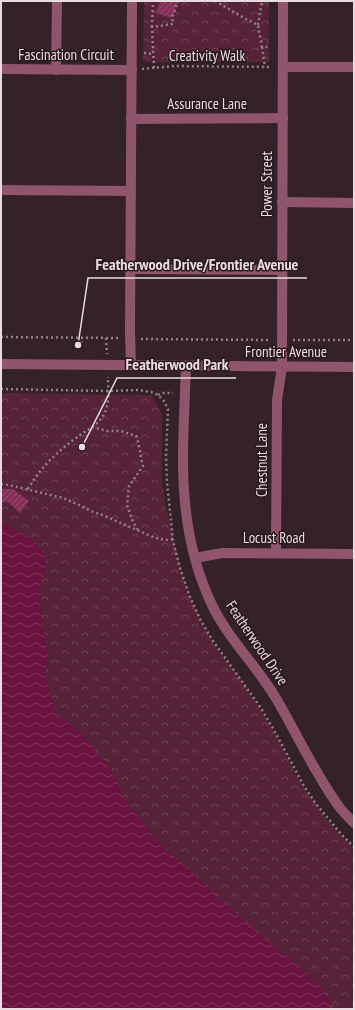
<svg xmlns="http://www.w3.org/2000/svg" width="355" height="1010" viewBox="0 0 355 1010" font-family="'PT Sans Narrow',sans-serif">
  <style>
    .park { fill: url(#park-crowns) }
    .water { fill: url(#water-waves) }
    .building { fill: url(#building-hatch) }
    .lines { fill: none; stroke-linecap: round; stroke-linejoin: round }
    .path { stroke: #928287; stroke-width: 2.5; stroke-dasharray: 2 3; stroke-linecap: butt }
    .minor { stroke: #90556c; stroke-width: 10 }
    .labels { text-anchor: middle; stroke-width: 3; stroke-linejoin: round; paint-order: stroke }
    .street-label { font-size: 15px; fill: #e9dce0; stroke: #2a181f }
    .leader { fill: none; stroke: #e9dce0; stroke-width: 1.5 }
    .callout-dot { fill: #e9dce0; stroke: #2a181f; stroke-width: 1.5 }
    .callout-label { font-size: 16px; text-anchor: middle; font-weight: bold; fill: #e9dce0; stroke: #2a181f; stroke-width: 3; stroke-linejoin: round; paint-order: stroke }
  </style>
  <defs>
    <pattern id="park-crowns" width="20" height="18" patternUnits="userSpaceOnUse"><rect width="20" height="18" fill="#562338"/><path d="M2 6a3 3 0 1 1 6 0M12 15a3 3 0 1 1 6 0" fill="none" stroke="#6e4254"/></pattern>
    <pattern id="water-waves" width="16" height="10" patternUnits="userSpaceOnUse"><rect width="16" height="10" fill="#6a133e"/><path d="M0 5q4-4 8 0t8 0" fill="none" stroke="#7f355a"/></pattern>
    <pattern id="building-hatch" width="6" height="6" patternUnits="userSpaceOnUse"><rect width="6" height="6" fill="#873057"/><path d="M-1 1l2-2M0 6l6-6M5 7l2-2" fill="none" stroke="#984d6f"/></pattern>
  </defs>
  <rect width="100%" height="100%" fill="#342228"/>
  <!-- park -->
  <g class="park">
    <path d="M144,1H269V62H143Z"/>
    <path d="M1,393L152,395L162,414V479L165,504L181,569L188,593L196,610L205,629L216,647L246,687L264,715L278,739L293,769L308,794L328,821L354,849V1009H1Z"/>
  </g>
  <!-- water -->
  <path class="water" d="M1,522L32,539L44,553L46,566L40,587L41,616L48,655L45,675L56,713L82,734L107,765L130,807L144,823L156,840L268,942L299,965L311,978L322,988L335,1009H1Z"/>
  <!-- building -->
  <g class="building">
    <path d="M160,1H178L172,18L156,13Z"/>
    <path d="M1,489H13L29,501L20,513L8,502H1Z"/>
  </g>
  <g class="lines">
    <!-- path -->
    <g class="path">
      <path d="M215,1L246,19L258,25L262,47H269"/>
      <path d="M258,25L262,1"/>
      <path d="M152,27L153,1"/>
      <path d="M262,47L265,67"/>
      <path d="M144,53L153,54"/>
      <path d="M154,68L152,27L173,24L172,18L178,1"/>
      <path d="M142,69L174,66L271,67"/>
      <path d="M1,337L118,338"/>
      <path d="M106,338L107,354"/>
      <path d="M141,339L270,340"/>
      <path d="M293,340H354"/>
      <path d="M78,345H81V338"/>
      <path d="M1,389L108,391L139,390L151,392L158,395L164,401L168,409L166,457L167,482L173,541L180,568L190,597L200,619L213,641L261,708L275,732L304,786L316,804L341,834L354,847"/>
      <path d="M158,395L162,393H173"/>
      <path d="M92,427L107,431H121L136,436C140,446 140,456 143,466L129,486L127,505L133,522L138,530"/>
      <path d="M1,484L9,485L63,498L77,504L91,511L105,516L155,538L165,540L173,539"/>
      <path d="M28,489C40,468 57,452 76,438C85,431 97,426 103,416C110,405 108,389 108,377"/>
    </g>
    <!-- minor -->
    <g class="minor">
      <path d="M283,67H354"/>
      <path d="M1,69L132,70"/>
      <path d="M56,70L57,1"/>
      <path d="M131,119L283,118"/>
      <path d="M1,190L131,191"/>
      <path d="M282,202L354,203"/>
      <path d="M130,269L282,270"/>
      <path d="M1,364L354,367"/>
      <path d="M131,365L130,332L132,1"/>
      <path d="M186,366C185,397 183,429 183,460C183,509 191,561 212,605C229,640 258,667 277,700C298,736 315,774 340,808C344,813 349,818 354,823"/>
      <path d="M276,553L277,400L282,367L283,1"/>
      <path d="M195,558L222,553L354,554"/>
    </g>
  </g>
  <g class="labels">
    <!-- street labels -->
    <g class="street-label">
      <text x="66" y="60">Fascination Circuit</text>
      <text x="207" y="61">Creativity Walk</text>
      <text x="207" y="109">Assurance Lane</text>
      <text transform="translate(267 184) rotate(-90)" y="5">Power Street</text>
      <text x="286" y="357">Frontier Avenue</text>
      <text transform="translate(262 460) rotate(-90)" y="5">Chestnut Lane</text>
      <text x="274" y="543">Locust Road</text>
      <text transform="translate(257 643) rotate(56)" y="5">Featherwood Drive</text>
    </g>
  </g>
  <!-- callouts -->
  <path class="leader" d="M78 345L88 278H307M82 447L117 378H236"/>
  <g class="callout-dot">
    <circle cx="78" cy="345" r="4"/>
    <circle cx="82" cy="447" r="4"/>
  </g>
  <g class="callout-label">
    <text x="197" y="270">Featherwood Drive/Frontier Avenue</text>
    <text x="177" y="370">Featherwood Park</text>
  </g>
  <!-- border -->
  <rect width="355" height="1010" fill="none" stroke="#e9dce0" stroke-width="4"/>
</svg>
